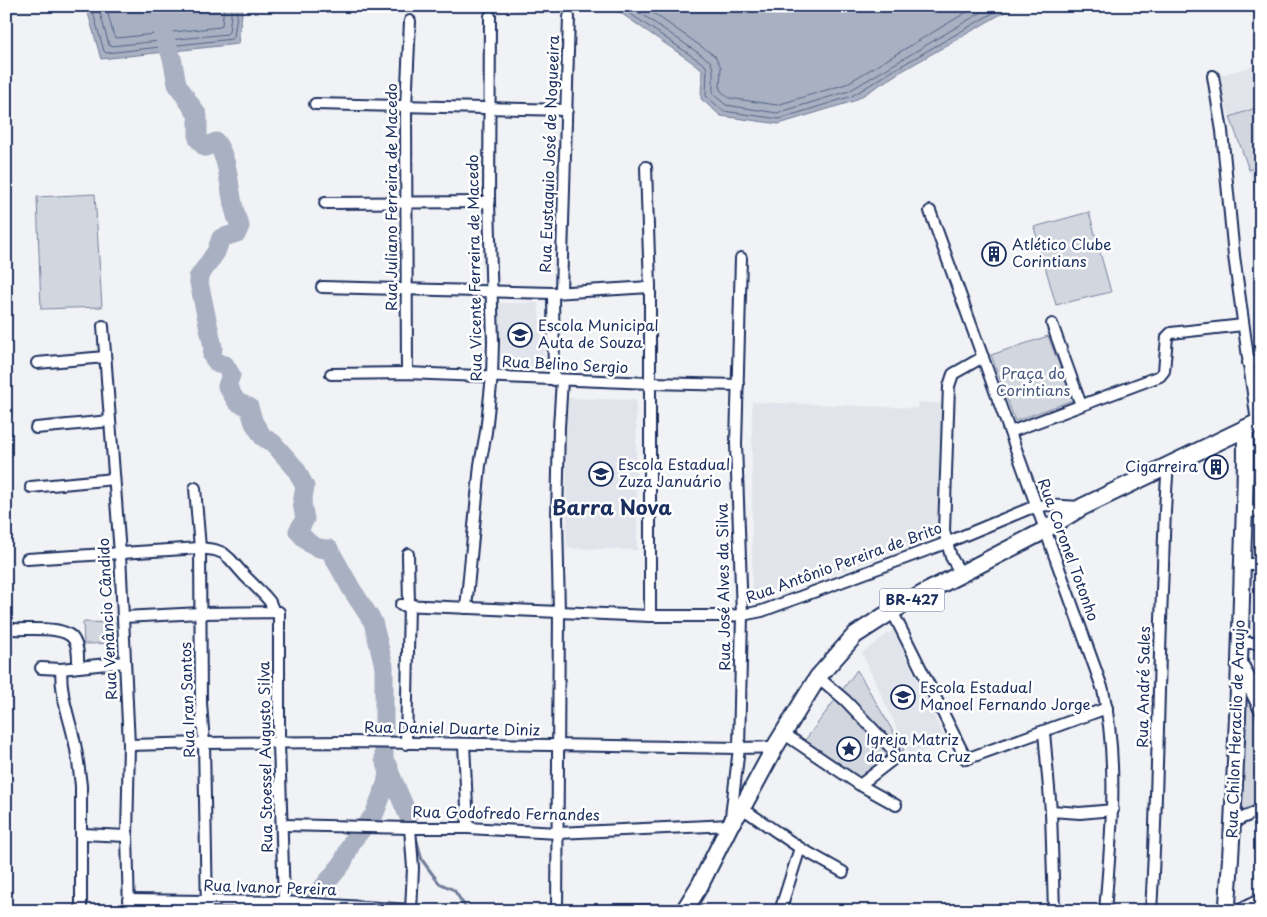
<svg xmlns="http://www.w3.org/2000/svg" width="1267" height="917" viewBox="0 0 1267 917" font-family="'Playpen Sans',sans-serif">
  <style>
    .built { fill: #e1e4ea }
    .green { fill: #d2d6df; stroke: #76829e }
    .water { fill: #a8b0c2; stroke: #707c9a }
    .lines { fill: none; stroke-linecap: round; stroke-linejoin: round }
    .shore { stroke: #536386; stroke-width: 1 }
    .stream { stroke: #707c9a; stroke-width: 3 }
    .river { stroke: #a8b0c2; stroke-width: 19 }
    .street-casing { stroke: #1b2f5e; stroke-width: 14 }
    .secondary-casing { stroke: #1b2f5e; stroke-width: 19 }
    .primary-casing { stroke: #1b2f5e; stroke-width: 20 }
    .street { stroke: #fff; stroke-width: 10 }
    .secondary { stroke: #fff; stroke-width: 15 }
    .primary { stroke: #fff; stroke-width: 16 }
    .labels { text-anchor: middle; stroke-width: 5; stroke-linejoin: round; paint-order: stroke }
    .shield { fill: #fff; stroke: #5f6d8e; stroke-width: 1 }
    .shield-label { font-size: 14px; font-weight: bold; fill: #1b2f5e }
    .street-label { font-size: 15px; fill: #1b2f5e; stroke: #fff }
    .poi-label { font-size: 15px; fill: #1b2f5e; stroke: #fff; text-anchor: start }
    .park-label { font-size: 15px; fill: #49597e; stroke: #fff }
    .district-label { font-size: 20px; font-weight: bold; fill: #1b2f5e; stroke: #fff }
  </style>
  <rect width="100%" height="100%" fill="#f1f2f5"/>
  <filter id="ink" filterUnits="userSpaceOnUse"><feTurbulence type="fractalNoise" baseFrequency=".02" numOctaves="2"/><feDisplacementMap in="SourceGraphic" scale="10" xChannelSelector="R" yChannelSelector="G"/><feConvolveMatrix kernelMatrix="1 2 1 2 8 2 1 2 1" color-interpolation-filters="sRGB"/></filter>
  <g filter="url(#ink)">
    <!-- built -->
    <g class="built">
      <path d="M1261,64V208L1216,76Z"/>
      <path d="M497,303H538L545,366L503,371Z"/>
      <path d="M566,398L636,400L637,550L567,548Z"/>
      <path d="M752,402L918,408L919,402L942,404L937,523L919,544L752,602Z"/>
      <path d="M893,630L946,741L910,757L862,653Z"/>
    </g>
    <!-- green -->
    <g class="green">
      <path d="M1261,106V166L1249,170L1230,117Z"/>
      <path d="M95,194L102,307L41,309L37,197Z"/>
      <path d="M1089,212L1111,292L1056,305L1034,227Z"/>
      <path d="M1048,336L1073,400L1015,421L991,355Z"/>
      <path d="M83,622L120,623L122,643L84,644Z"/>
      <path d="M857,670L904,750L854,781L803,743Z"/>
      <path d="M1245,693L1261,729V803L1239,811Z"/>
    </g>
    <!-- water -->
    <g class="water">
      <path d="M86,6H243L238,44L101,59Z"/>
      <path d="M504,6H562L548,13L508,9Z"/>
      <path d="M606,6H1015L897,74L854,101L779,124L721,116L701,99L702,69L612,7Z"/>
    </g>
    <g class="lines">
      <!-- shore -->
      <g class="shore">
        <path d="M91,6L104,51L106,53L232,39L234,37L238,6"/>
        <path d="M98,6L109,45L111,46L227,34L229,32L232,6"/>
        <path d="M106,6L114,37L117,38L220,27L222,25L224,6"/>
        <path d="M619,6L705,65L707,69L706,96L723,111L779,119L852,96L894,70L1005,6"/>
        <path d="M630,6L710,61L713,68V94L726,105L777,113L849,91L992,6"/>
        <path d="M643,6L715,56L721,67L720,90L729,98L777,105L846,84L977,6"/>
      </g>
      <!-- stream -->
      <g class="stream">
        <path d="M408,815L412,826"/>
        <path d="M415,834L422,860L439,883L454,890L468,911"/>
        <path d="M290,911L291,908"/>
      </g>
      <!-- river -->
      <g class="river">
        <path d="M169,6L168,15L159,22L172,58L177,84L198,116V139L205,147L216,142C233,166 227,199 240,226L237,233L221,238L216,252L198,278L213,347L212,356L218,364L225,365L231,375L227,386L237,402L249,407L254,423L263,437L273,443L296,469L305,487L302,503L305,519L298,531C308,543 313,549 329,549L352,590L373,622L384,666V759L408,815"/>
        <path d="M291,908L315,897L342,864L353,840L374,815L386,784L389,767"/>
      </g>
      <!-- street casing -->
      <g class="street-casing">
        <g id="street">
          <path d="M1213,76L1222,131L1234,256L1257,422"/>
          <path d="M315,104L567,110"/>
          <path d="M646,167L650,287V616"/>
          <path d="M325,203L489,202"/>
          <path d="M930,211L1103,690C1119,762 1111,838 1105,911"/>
          <path d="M322,287L553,293L650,287"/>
          <path d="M561,292L569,17"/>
          <path d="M553,293L554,380"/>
          <path d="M1052,324L1081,405"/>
          <path d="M103,326L120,554L129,745L127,836L129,911"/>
          <path d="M37,363L105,357"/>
          <path d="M1248,363L1261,360"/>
          <path d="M407,373L406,107L410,21"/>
          <path d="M331,374L407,373L650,383L738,385"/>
          <path d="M36,428L110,421"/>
          <path d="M1010,432L1160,376L1164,371L1167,337L1171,333L1243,325"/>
          <path d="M31,487L114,479"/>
          <path d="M195,488L200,548L201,703L204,743L207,911"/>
          <path d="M1245,514L1261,509"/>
          <path d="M27,559L200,548L215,550L223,553L230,559L245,576L265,596L270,602L274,612"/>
          <path d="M1242,564H1261"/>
          <path d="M961,574L951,557L944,531L949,386L953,374L983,357"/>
          <path d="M401,605L650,616H720L742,615L762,611L946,543L1028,509L1046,505L1080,507"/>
          <path d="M466,608L480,465L486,432L492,376L493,342L489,202L490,16"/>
          <path d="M892,611L966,759L1107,708"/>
          <path d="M123,617L201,613L279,612V743L284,902"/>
          <path d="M13,629C28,630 66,625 74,640C79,648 78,658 78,667"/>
          <path d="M1240,643H1261"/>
          <path d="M41,668L61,669L125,662"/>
          <path d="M61,669C61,694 66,708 72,731C77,749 79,768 81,786V911"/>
          <path d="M818,677L845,700L893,750L894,754L892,760L860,785"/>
          <path d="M1044,732L1051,811L1054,911"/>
          <path d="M783,733L860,785L896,805"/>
          <path d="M406,744L409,605L408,554"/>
          <path d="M464,744L468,828"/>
          <path d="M129,745L204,743L348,742L739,748L775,747"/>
          <path d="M742,808L800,848L780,911"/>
          <path d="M1051,811L1080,813L1113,810"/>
          <path d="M1233,822L1261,810"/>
          <path d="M283,825L410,828H468L558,833L730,825L739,748L742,615L736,444L741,258"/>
          <path d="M410,828L413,868L411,911"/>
          <path d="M82,834L127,836"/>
          <path d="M800,848L843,872"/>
          <path d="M128,900L284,902L411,910"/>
          <path d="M557,911L559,612L557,519L559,427L562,380"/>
          <path d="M592,911L684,910"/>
          <path d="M1151,911C1158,796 1158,681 1163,566C1164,532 1165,498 1168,464"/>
          <path d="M1237,911L1261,899"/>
        </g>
      </g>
      <!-- secondary casing -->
      <g class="secondary-casing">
        <g id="secondary">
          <path d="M1242,668L1261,707"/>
          <path d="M1227,911C1235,800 1239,690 1242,580C1243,529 1247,479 1245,428"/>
        </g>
      </g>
      <!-- primary casing -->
      <g class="primary-casing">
        <path id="primary" d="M684,911L700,885L730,825L742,808L775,747L818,677L855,635L892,611L928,591L1038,534L1082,507L1261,421"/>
      </g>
      <!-- street -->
      <use href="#street" class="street"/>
      <!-- secondary -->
      <use href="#secondary" class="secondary"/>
      <!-- primary -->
      <use href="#primary" class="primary"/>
    </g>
  </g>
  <!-- icons -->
  <defs>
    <g id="building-ring" transform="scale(1.25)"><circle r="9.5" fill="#fff" stroke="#1b2f5e" stroke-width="1.5"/><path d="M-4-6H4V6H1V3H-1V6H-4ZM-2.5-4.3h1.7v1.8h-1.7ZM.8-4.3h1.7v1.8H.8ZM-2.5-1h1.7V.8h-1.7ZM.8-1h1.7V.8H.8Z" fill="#1b2f5e"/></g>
    <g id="school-ring" transform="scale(1.25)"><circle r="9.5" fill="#fff" stroke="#1b2f5e" stroke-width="1.5"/><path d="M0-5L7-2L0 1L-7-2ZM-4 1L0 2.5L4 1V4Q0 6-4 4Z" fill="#1b2f5e"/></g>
    <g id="sight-ring" transform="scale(1.25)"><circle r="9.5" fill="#fff" stroke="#1b2f5e" stroke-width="1.5"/><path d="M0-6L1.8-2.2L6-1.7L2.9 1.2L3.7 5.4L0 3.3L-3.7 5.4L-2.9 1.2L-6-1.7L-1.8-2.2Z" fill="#1b2f5e"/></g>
  </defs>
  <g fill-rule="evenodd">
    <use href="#building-ring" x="994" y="254"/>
    <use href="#school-ring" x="520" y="335"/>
    <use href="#building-ring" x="1216" y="467"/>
    <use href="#school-ring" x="601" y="474"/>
    <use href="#school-ring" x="903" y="697"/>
    <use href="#sight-ring" x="849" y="749"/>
  </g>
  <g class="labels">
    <!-- shield labels -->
    <rect class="shield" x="879.5" y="588.5" width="65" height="23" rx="4"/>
    <g class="shield-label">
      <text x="912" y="605">BR-427</text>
    </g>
    <!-- street labels -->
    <g class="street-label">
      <text transform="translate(550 154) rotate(-88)" y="5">Rua Eustaquio José de Nogueeira</text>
      <text transform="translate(392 197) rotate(-90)" y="5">Rua Juliano Ferreira de Macedo</text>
      <text transform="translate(475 268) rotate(-91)" y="5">Rua Vicente Ferreira de Macedo</text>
      <text transform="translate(565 365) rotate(3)" y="5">Rua Belino Sergio</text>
      <text transform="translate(1068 550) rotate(70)" y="5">Rua Coronel Totonho</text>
      <text transform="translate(844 563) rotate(-20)" y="5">Rua Antônio Pereira de Brito</text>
      <text transform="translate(724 587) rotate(-91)" y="5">Rua José Alves da Silva</text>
      <text transform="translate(108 619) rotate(-93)" y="5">Rua Venâncio Cândido</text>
      <text transform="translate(1144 687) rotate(-89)" y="5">Rua André Sales</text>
      <text transform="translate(188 700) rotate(-92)" y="5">Rua Iran Santos</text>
      <text transform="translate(452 729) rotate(1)" y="5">Rua Daniel Duarte Diniz</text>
      <text transform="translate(1236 729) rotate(-88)" y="5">Rua Chilon Heraclio de Araujo</text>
      <text transform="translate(266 757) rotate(-91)" y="5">Rua Stoessel Augusto Silva</text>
      <text transform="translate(506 814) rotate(1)" y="5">Rua Godofredo Fernandes</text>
      <text transform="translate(270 888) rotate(2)" y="5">Rua Ivanor Pereira</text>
    </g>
    <!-- poi labels -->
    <g class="poi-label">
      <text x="1012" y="250">Atlético Clube<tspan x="1012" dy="17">Corintians</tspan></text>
      <text x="538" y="331">Escola Municipal<tspan x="538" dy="17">Auta de Souza</tspan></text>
      <text x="618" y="470">Escola Estadual<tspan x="618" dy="17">Zuza Januário</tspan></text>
      <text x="1198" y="472" text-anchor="end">Cigarreira</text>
      <text x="920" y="693">Escola Estadual<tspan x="920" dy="17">Manoel Fernando Jorge</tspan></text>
      <text x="866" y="745">Igreja Matriz<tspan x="866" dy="17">da Santa Cruz</tspan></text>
    </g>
    <!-- park labels -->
    <g class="park-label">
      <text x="1033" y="379">Praça do<tspan x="1033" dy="17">Corintians</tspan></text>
    </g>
    <!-- district labels -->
    <g class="district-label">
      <text x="612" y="515">Barra Nova</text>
    </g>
  </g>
  <!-- margin -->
  <rect width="1267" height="917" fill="none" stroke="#fff" stroke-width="25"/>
  <rect x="12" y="12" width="1242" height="892" fill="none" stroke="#1b2f5e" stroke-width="2" filter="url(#ink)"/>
</svg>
